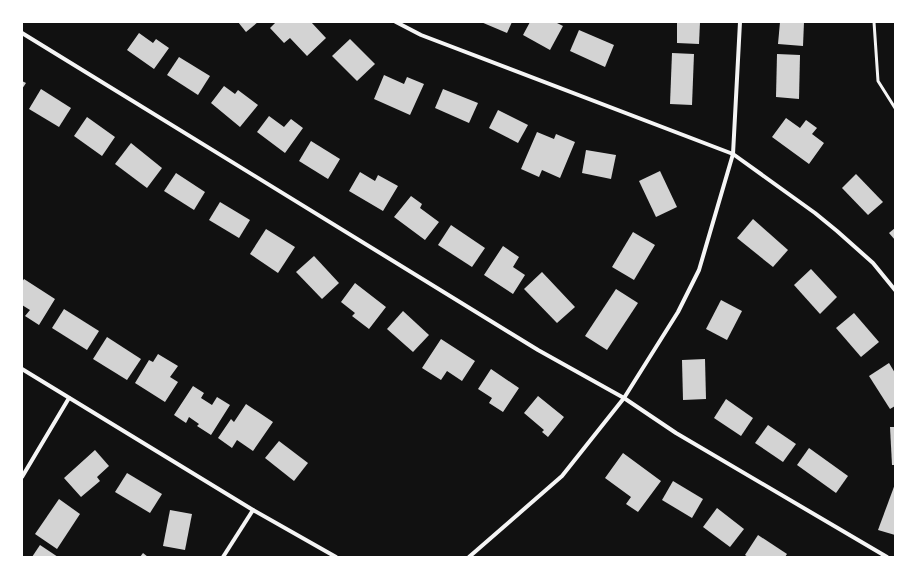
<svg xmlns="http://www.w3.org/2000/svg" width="917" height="579" viewBox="0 0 917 579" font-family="'Source Sans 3',sans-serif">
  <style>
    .building { fill: #d3d3d3 }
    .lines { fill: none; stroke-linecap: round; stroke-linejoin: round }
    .service { stroke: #f5f5f5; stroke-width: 3 }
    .minor { stroke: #f5f5f5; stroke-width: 4 }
  </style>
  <rect width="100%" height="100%" fill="#111"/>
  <!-- building -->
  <g class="building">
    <path d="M238,22H258L246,32Z"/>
    <path d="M276,22H311L326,38L307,56L290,38L284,43L270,28Z"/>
    <path d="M481,22H512L507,33Z"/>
    <path d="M530,22H555L563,26L550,50L523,35Z"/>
    <path d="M677,22H700L699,44L677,43Z"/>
    <path d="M780,22H804L803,46L778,44Z"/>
    <path d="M579,30L614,45L605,67L570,51Z"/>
    <path d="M139,33L153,43L156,39L169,48L154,69L127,50Z"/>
    <path d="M350,39L375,64L357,81L332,56Z"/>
    <path d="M672,53L694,54L692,105L670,104Z"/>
    <path d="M777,54L800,55L799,99L776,97Z"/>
    <path d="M179,57L210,76L198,95L167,75Z"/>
    <path d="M384,75L404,84L407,77L424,84L410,115L374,99Z"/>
    <path d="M22,81L26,83L22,89Z"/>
    <path d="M224,86L235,94L238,90L258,105L240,127L211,103Z"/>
    <path d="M41,89L71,108L59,127L29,109Z"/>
    <path d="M443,89L478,103L469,123L435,108Z"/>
    <path d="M498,110L528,125L518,143L489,128Z"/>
    <path d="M269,116L284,127L291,119L303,128L285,153L257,132Z"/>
    <path d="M87,117L115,137L102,156L74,136Z"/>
    <path d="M786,118L800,128L806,120L817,128L812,134L824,143L809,164L772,137Z"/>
    <path d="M537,132L554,139L556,134L575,142L560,178L542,170L539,177L521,169Z"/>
    <path d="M311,141L340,159L328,179L299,161Z"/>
    <path d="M131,143L162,168L147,188L115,164Z"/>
    <path d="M586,150L616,155L611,179L582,173Z"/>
    <path d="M660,171L677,207L656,217L639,181Z"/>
    <path d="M360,172L375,181L378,175L398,186L383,211L349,191Z"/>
    <path d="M176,173L205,192L194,210L164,191Z"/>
    <path d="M856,174L883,202L868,215L842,188Z"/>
    <path d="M411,196L422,204L420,208L439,222L425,240L394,217Z"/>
    <path d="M220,202L250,220L239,238L209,220Z"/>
    <path d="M753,219L788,250L773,267L737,238Z"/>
    <path d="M451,225L485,248L472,267L438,245Z"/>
    <path d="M895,228V240L889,233Z"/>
    <path d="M266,229L295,247L278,273L250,254Z"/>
    <path d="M633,232L655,245L634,280L612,267Z"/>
    <path d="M503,246L519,257L513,267L525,275L513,294L484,275Z"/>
    <path d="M314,256L339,283L322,299L296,272Z"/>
    <path d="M811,269L837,297L820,314L794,285Z"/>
    <path d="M542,272L575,307L557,323L524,289Z"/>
    <path d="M24,279L55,299L39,325L25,316L30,310L22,305V282Z"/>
    <path d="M355,283L386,307L369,329L352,316L355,313L341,302Z"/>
    <path d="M616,289L638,303L607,350L585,336Z"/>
    <path d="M721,300L742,311L727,340L706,329Z"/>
    <path d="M64,309L99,331L87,350L52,328Z"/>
    <path d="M403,311L429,335L413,352L387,329Z"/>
    <path d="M854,313L879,342L861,357L836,328Z"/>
    <path d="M107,337L141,359L127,380L93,359Z"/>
    <path d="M441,339L475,361L462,381L447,371L441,380L422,368Z"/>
    <path d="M158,354L178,366L170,377L178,382L165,402L135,383L149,360L153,362Z"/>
    <path d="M705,359L706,399L683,400L682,360Z"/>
    <path d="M889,363L895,373V406L890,409L869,376Z"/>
    <path d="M491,369L519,388L503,412L489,403L492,398L478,389Z"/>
    <path d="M193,386L204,393L201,398L212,405L217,397L230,405L211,435L197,426L199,424L189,417L186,423L174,415Z"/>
    <path d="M538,396L564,417L548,437L542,432L544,430L524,413Z"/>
    <path d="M726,399L753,418L741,436L714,418Z"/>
    <path d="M246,404L273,422L253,451L237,440L232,448L218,438L231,419L234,422Z"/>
    <path d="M768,425L796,444L783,462L755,443Z"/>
    <path d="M890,427H895V465H892Z"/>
    <path d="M279,441L308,463L294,481L265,458Z"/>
    <path d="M809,448L848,476L836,493L797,465Z"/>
    <path d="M95,450L109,466L97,477L100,481L81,497L64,478Z"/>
    <path d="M623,453L661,481L638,512L626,504L631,497L605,478Z"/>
    <path d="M127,473L162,494L150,513L115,492Z"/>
    <path d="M673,481L703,499L692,518L662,500Z"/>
    <path d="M895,484V535L878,530Z"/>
    <path d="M59,499L80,514L57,549L35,534Z"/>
    <path d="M717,508L744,529L730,547L703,527Z"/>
    <path d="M170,510L192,514L185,550L163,546Z"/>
    <path d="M758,535L787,554L785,557H748L745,555Z"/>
    <path d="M40,545L58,557H32Z"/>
    <path d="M143,553L148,557H140Z"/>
  </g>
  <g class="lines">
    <!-- service -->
    <path class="service" d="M874,22L878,81L895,108"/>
    <!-- minor -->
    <g class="minor">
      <path d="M396,22L421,35L733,154L815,213L837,231L873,263L895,290"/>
      <path d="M22,33L538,350L624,398L676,433L887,557"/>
      <path d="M22,369L253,510L336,557"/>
      <path d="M22,477L69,398"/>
      <path d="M223,557L253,510"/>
      <path d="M469,557L562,476L624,398L678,312L699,270L733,154L740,22"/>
    </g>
  </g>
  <!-- border -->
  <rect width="917" height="579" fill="none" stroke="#ffffff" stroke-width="46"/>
</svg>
